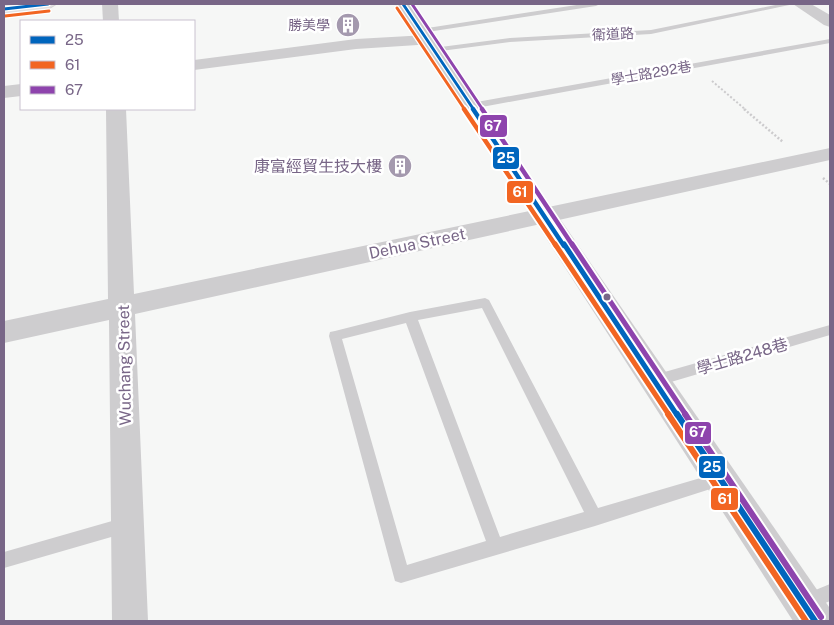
<svg xmlns="http://www.w3.org/2000/svg" width="834" height="625" viewBox="0 0 834 625" font-family="'Public Sans','Noto Sans TC',sans-serif">
  <style>
    .lines { fill: none; stroke-linecap: round; stroke-linejoin: round }
    .secondary-casing { stroke: #d5d4d6; stroke-width: 2 }
    .path-far1 { stroke: #cccbcd; stroke-width: 2; stroke-dasharray: 2 2; stroke-linecap: butt }
    .path { stroke: #cccbcd; stroke-width: 2.5; stroke-dasharray: 2 2; stroke-linecap: butt }
    .service { fill: #cecdcf; fill-rule: evenodd }
    .minor { fill: #cecdcf; fill-rule: evenodd }
    .tertiary { fill: #cecdcf; fill-rule: evenodd }
    .secondary { fill: #e2e1e2; fill-rule: evenodd }
    .bus-1-far3-casing { stroke: #fff; stroke-width: 5.5 }
    .bus-1-far2-casing { stroke: #fff; stroke-width: 8 }
    .bus-1-far1-casing { stroke: #fff; stroke-width: 9 }
    .bus-1-casing { stroke: #fff; stroke-width: 10 }
    .bus-2-far3-casing { stroke: #fff; stroke-width: 5.5 }
    .bus-2-far2-casing { stroke: #fff; stroke-width: 8 }
    .bus-2-far1-casing { stroke: #fff; stroke-width: 9 }
    .bus-2-casing { stroke: #fff; stroke-width: 10 }
    .bus-3-far3-casing { stroke: #fff; stroke-width: 5.5 }
    .bus-3-far2-casing { stroke: #fff; stroke-width: 8 }
    .bus-3-far1-casing { stroke: #fff; stroke-width: 9 }
    .bus-3-casing { stroke: #fff; stroke-width: 10 }
    .bus-1-far3 { stroke: #0065bd; stroke-width: 3 }
    .bus-1-far2 { stroke: #0065bd; stroke-width: 4.5 }
    .bus-1-far1 { stroke: #0065bd; stroke-width: 5 }
    .bus-1 { stroke: #0065bd; stroke-width: 6 }
    .bus-2-far3 { stroke: #f26522; stroke-width: 3 }
    .bus-2-far2 { stroke: #f26522; stroke-width: 4.5 }
    .bus-2-far1 { stroke: #f26522; stroke-width: 5 }
    .bus-2 { stroke: #f26522; stroke-width: 6 }
    .bus-3-far3 { stroke: #8e44ad; stroke-width: 3 }
    .bus-3-far2 { stroke: #8e44ad; stroke-width: 4.5 }
    .bus-3-far1 { stroke: #8e44ad; stroke-width: 5 }
    .bus-3 { stroke: #8e44ad; stroke-width: 6 }
    .bus-dot { fill: #786687; stroke: #fff; stroke-width: 2 }
    .labels { text-anchor: middle; stroke-width: 5; stroke-linejoin: round; paint-order: stroke }
    .far-poi-label { font-size: 14px; fill: #786687; stroke: #fff; text-anchor: end }
    .far-street-label { font-size: 14px; fill: #786687; stroke: #fff }
    .poi-label { font-size: 16px; fill: #786687; stroke: #fff; text-anchor: end }
    .street-label { font-size: 16px; fill: #786687; stroke: #fff }
    .line-badge { stroke: #fff; stroke-width: 2 }
    .badge-label { font-size: 14px; text-anchor: middle; font-weight: bold; fill: #fff }
  </style>
  <rect width="100%" height="100%" fill="#f6f7f6"/>
  <g class="lines">
    <!-- secondary casing -->
    <g class="secondary-casing">
      <path id="secondary" d="M4,4H56L48,9L4,14Z"/>
    </g>
    <!-- path-far1 -->
    <path class="path-far1" d="M712,81L746,110"/>
    <!-- path -->
    <g class="path">
      <path d="M744,109L783,142"/>
      <path d="M823,178L830,184"/>
    </g>
    <!-- service -->
    <g class="service">
      <path d="M583,4H600L596,6L421,33L417,31L421,29Z"/>
      <path d="M780,4H794L651,34L510,42L433,52L429,50L433,48L510,38L651,30Z"/>
      <path d="M830,39V43L471,109L466,106L471,103Z"/>
      <path d="M485,298L489,300L598,508L721,472L726,474L729,479L726,484L595,526L401,583L395,581L329,336L330,332L335,331L410,312ZM482,308L584,512L500,537L418,320ZM406,323L486,541L407,565L342,339Z"/>
      <path d="M830,325V335L654,387L649,385L647,381L649,377L654,375Z"/>
      <path d="M126,517L132,519L134,525L132,531L4,568V552Z"/>
      <path d="M830,584V601L807,611L801,608L798,602L801,596Z"/>
    </g>
    <!-- minor -->
    <g class="minor">
      <path d="M102,4H118L119,21H103Z"/>
      <path d="M793,4H811L830,15V27L824,25Z"/>
      <path d="M427,35L433,36L435,40L433,44L356,49L194,70V60L356,39Z"/>
      <path d="M21,84V96L4,98V86Z"/>
      <path d="M106,109H126L134,294L830,148V160L135,314L148,621H112L109,320L4,343V321L108,299Z"/>
    </g>
    <!-- tertiary -->
    <path class="tertiary" d="M395,4H411L829,607L830,621H793Z"/>
    <!-- secondary -->
    <use href="#secondary" class="secondary"/>
    <!-- bus-1-far3 casing -->
    <g class="bus-1-far3-casing">
      <g id="bus-1-far3">
        <path d="M403,4L474,110"/>
        <path d="M4,9L48,4"/>
      </g>
    </g>
    <!-- bus-1-far2 casing -->
    <g class="bus-1-far2-casing">
      <path id="bus-1-far2" d="M473,109L564,246"/>
    </g>
    <!-- bus-1-far1 casing -->
    <g class="bus-1-far1-casing">
      <path id="bus-1-far1" d="M564,244L677,415"/>
    </g>
    <!-- bus-1 casing -->
    <g class="bus-1-casing">
      <path id="bus-1" d="M677,414L815,621"/>
    </g>
    <!-- bus-2-far3 casing -->
    <g class="bus-2-far3-casing">
      <g id="bus-2-far3">
        <path d="M397,8L465,110"/>
        <path d="M5,16L49,11"/>
      </g>
    </g>
    <!-- bus-2-far2 casing -->
    <g class="bus-2-far2-casing">
      <path id="bus-2-far2" d="M464,109L556,246"/>
    </g>
    <!-- bus-2-far1 casing -->
    <g class="bus-2-far1-casing">
      <path id="bus-2-far1" d="M555,244L669,415"/>
    </g>
    <!-- bus-2 casing -->
    <g class="bus-2-casing">
      <path id="bus-2" d="M668,414L806,621"/>
    </g>
    <!-- bus-3-far3 casing -->
    <g class="bus-3-far3-casing">
      <path id="bus-3-far3" d="M412,4L483,110"/>
    </g>
    <!-- bus-3-far2 casing -->
    <g class="bus-3-far2-casing">
      <path id="bus-3-far2" d="M482,109L573,246"/>
    </g>
    <!-- bus-3-far1 casing -->
    <g class="bus-3-far1-casing">
      <path id="bus-3-far1" d="M572,244L686,415"/>
    </g>
    <!-- bus-3 casing -->
    <g class="bus-3-casing">
      <path id="bus-3" d="M685,414L821,617"/>
    </g>
    <!-- bus-1-far3 -->
    <use href="#bus-1-far3" class="bus-1-far3"/>
    <!-- bus-1-far2 -->
    <use href="#bus-1-far2" class="bus-1-far2"/>
    <!-- bus-1-far1 -->
    <use href="#bus-1-far1" class="bus-1-far1"/>
    <!-- bus-1 -->
    <use href="#bus-1" class="bus-1"/>
    <!-- bus-2-far3 -->
    <use href="#bus-2-far3" class="bus-2-far3"/>
    <!-- bus-2-far2 -->
    <use href="#bus-2-far2" class="bus-2-far2"/>
    <!-- bus-2-far1 -->
    <use href="#bus-2-far1" class="bus-2-far1"/>
    <!-- bus-2 -->
    <use href="#bus-2" class="bus-2"/>
    <!-- bus-3-far3 -->
    <use href="#bus-3-far3" class="bus-3-far3"/>
    <!-- bus-3-far2 -->
    <use href="#bus-3-far2" class="bus-3-far2"/>
    <!-- bus-3-far1 -->
    <use href="#bus-3-far1" class="bus-3-far1"/>
    <!-- bus-3 -->
    <use href="#bus-3" class="bus-3"/>
  </g>
  <!-- icons -->
  <defs>
    <g id="building-disc" transform="scale(1.25)"><circle r="9.5" fill="#a499ae" stroke="#fff"/><path d="M-4-6H4V6H1V3H-1V6H-4ZM-2.5-4.3h1.7v1.8h-1.7ZM.8-4.3h1.7v1.8H.8ZM-2.5-1h1.7V.8h-1.7ZM.8-1h1.7V.8H.8Z" fill="#fff"/></g>
  </defs>
  <g fill-rule="evenodd">
    <use href="#building-disc" x="348" y="25"/>
    <use href="#building-disc" x="400" y="166"/>
  </g>
  <!-- markers -->
  <circle class="bus-dot" cx="607" cy="297" r="4.5"/>
  <g class="labels">
    <!-- far-poi labels -->
    <g class="far-poi-label">
      <text x="330" y="30">勝美學</text>
    </g>
    <!-- far-street labels -->
    <g class="far-street-label">
      <text transform="translate(613 34) rotate(-3)" y="5">衛道路</text>
      <text transform="translate(651 73) rotate(-10)" y="5">學士路292巷</text>
    </g>
    <!-- poi labels -->
    <g class="poi-label">
      <text x="382" y="172">康富經貿生技大樓</text>
    </g>
    <!-- street labels -->
    <g class="street-label">
      <text transform="translate(417 243) rotate(-12)" y="6">Dehua Street</text>
      <text transform="translate(742 356) rotate(-16)" y="6">學士路248巷</text>
      <text transform="translate(124 365) rotate(-91)" y="6">Wuchang Street</text>
    </g>
  </g>
  <g class="line-badge">
    <rect x="479" y="114" width="29" height="24" rx="5" fill="#8e44ad"/>
    <rect x="492" y="146" width="28" height="24" rx="5" fill="#0065bd"/>
    <rect x="506" y="180" width="28" height="24" rx="5" fill="#f26522"/>
    <rect x="684" y="421" width="28" height="24" rx="5" fill="#8e44ad"/>
    <rect x="698" y="455" width="28" height="24" rx="5" fill="#0065bd"/>
    <rect x="710" y="487" width="29" height="24" rx="5" fill="#f26522"/>
  </g>
  <g class="badge-label">
    <text x="493" y="131">67</text>
    <text x="506" y="163">25</text>
    <text x="520" y="197">61</text>
    <text x="698" y="437">67</text>
    <text x="712" y="472">25</text>
    <text x="725" y="504">61</text>
  </g>
  <!-- border -->
  <rect width="834" height="625" fill="none" stroke="#786687" stroke-width="10"/>
  <!-- legend -->
  <rect x="20" y="20" width="175" height="90" fill="#ffffff" stroke="#c9c2cf"/>
  <rect x="30" y="36" width="25" height="8" fill="#0065bd" stroke="#c9c2cf"/>
  <text x="65" y="45" font-size="15" fill="#786687">25</text>
  <rect x="30" y="61" width="25" height="8" fill="#f26522" stroke="#c9c2cf"/>
  <text x="65" y="70" font-size="15" fill="#786687">61</text>
  <rect x="30" y="86" width="25" height="8" fill="#8e44ad" stroke="#c9c2cf"/>
  <text x="65" y="95" font-size="15" fill="#786687">67</text>
</svg>
